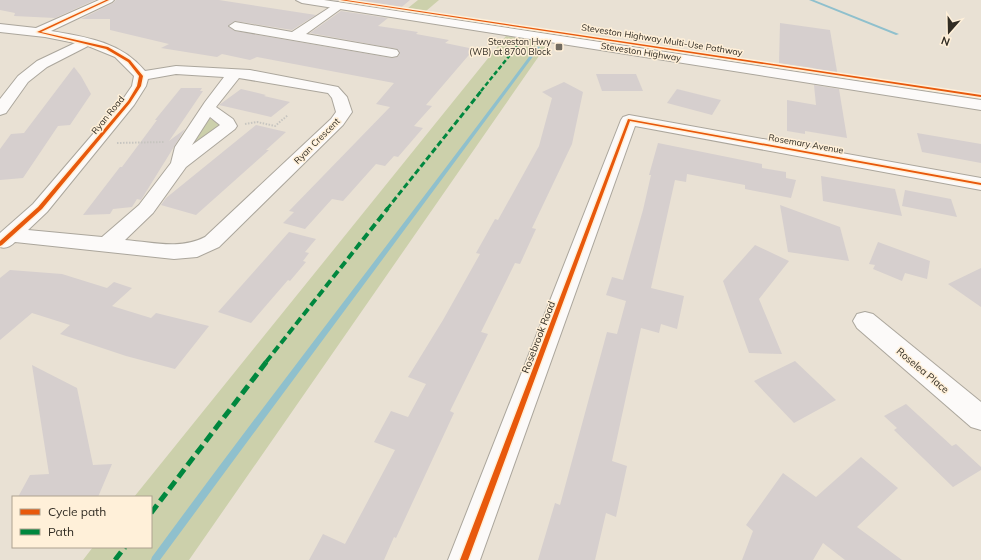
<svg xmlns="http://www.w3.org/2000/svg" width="981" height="560" viewBox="0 0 981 560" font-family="Mulish,sans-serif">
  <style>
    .green { fill: #ccd0ab }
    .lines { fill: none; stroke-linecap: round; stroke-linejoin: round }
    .stream { fill: #8fc0cd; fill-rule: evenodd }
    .building { fill: #d6cfce }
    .minor-casing { stroke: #aba69c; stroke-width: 2 }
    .major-casing { stroke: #aba69c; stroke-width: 2 }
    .path { stroke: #c7c5c0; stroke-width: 2; stroke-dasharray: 1.5 1.5; stroke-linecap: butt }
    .minor { fill: #fcfaf9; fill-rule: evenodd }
    .major { fill: #fcfaf9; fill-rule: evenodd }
    .quiet-far3 { stroke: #00873e; stroke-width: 2.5; stroke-dasharray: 4.5 2.5; stroke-linecap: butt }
    .quiet-far2 { stroke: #00873e; stroke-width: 3; stroke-dasharray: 6 3; stroke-linecap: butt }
    .quiet-far1 { stroke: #00873e; stroke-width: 4; stroke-dasharray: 8 4; stroke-linecap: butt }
    .quiet { stroke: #00873e; stroke-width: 5; stroke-dasharray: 10 5; stroke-linecap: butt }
    .cycleway-casing { stroke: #fff0d9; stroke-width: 3 }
    .cycleway { fill: #e8590c; fill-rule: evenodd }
    .poi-dot { fill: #716b61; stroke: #fff0d9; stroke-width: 1.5 }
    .labels { text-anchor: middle; stroke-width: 3; stroke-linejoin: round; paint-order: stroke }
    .far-street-label { font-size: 9px; fill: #312c23; stroke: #fff0d9 }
    .far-poi-label { font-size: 9px; fill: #312c23; stroke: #fff0d9; text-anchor: end }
    .street-label { font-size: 10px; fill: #312c23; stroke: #fff0d9 }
  </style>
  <rect width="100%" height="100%" fill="#e9e1d4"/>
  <!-- green -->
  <g class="green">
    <path d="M418,0H439L426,11L408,8Z"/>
    <path d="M506,36L548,43L189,560H83L93,547H151V497H134Z"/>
    <path d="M209,118L221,125L193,145Z"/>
  </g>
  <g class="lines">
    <!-- stream -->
    <g class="stream">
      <path d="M809,0H814L899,34L896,35Z"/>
      <path d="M537,46L540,47L253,434L160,560H151L152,557C278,385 410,217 537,46Z"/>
    </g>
  </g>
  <!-- building -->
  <g class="building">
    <path d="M0,0H95L55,18L14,16L15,13L0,10Z"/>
    <path d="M116,0H219L316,15L292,30L235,21L228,26L235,31L392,58L397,57L400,54L397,49L310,33L341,11L388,18L378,26L418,32L416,34L449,40L445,43L474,49L426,105L432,106L414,126L423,128L398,157L394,156L385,166L376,164L343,201L332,199L305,229L283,223L294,212L289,211L390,107L376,104L394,83L257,57L250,60L222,54L217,57L161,48L169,44L110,30V19H81L113,3Z"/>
    <path d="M334,0H410L398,10Z"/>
    <path d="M780,23L830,30L838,77L813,73V68L779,63Z"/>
    <path d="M74,67L81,76L91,94L70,125L58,126L23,178L0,180V149L11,134L24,133Z"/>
    <path d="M596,74H636L643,91H602Z"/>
    <path d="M564,82L583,92L572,144L532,228L536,229L520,264L515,263L481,332L488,334L450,411L454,413L396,538L394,537L384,560H309L323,534L345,544L395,450L374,442L391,411L408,417L426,384L408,377L443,320L480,254L476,253L495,219L498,220L539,146L552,98L542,92Z"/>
    <path d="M814,85L839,89L847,138L805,131V134L787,131V100L816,105Z"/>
    <path d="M181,88H202L200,91H203L169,141L185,129L141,200L137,199L132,207L113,209L110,214L83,215L120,167H122L157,120H155Z"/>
    <path d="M241,89L266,95L264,96L290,102L271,117L219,105Z"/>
    <path d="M677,89L721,100L712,115L667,103Z"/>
    <path d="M256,125L286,132L266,150H269L196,215L161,205L166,198Z"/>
    <path d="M917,133L981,144V163L922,152Z"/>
    <path d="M658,143L762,164V168L786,172V178L796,180L791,198L745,189V185L687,174L686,182L675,180L651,288L684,296L677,329L661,324L659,333L641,328L612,461L627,466L616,517L606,513L595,560H538L555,503L560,505L607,332L617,334L626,301L606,295L612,277L623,280L643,210L651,175H649Z"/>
    <path d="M821,176L895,189L902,216L823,201Z"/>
    <path d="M905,190L951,199L957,217L902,206Z"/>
    <path d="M780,205L840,227L849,261L788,252Z"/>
    <path d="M289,232L316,239L305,252L309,253L303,261L306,262L290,281L288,280L251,323L218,312Z"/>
    <path d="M878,242L930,261L927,279L905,273L902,281L873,269L875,265L869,264Z"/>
    <path d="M755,245L789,261L759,299L782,354L749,353L723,281Z"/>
    <path d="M981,268V307L948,284Z"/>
    <path d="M10,270L62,274L107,288L114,282L132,288L112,306L151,318L156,313L209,326L175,369L126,356L60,334L70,325L32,313L0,340V278Z"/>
    <path d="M795,361L836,400L794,423L754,381Z"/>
    <path d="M32,365L77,388L93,465L112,464L98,497H18L30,475L49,474Z"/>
    <path d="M906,404L952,446L956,444L981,467V470L953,487L894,430L897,428L884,416Z"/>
    <path d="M861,457L898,488L857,527L902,560H845L823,543L813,560H742L753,531L746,525L783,473L816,497Z"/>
  </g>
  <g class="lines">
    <!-- minor casing -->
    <g class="minor-casing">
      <g id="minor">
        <path d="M99,0H114L112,2L51,31C87,37 121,42 145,71L176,66L250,70L338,87L347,97L352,112L343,125L219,247L197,257L174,259L15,242C11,246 6,249 0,247V233L33,204L123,99L132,86L134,76L115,57L88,46L47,67L28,82L6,113L0,115V99L18,76L37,61L75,43L45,37L0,32V24L36,28ZM176,74L224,77L205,102L175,147L171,163L139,205L102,237L28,230L47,212L134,105L146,86L148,79ZM239,78L328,93L332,98L336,112L331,119L205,237C180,250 151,242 125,240L153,213L186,167L235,129L237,126L233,119L216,107ZM210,117L220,125L192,145Z"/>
        <path d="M338,2L342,4L344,6L342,8L306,34L392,49L397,50L399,53L397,56L392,57L235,30L229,26L235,22L292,32Z"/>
        <path d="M629,115L981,178V190L635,126L480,560H448L621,120L623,117Z"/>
        <path d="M865,312L873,314L981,402V430L971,427L857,328L853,321L857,314Z"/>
      </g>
    </g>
    <!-- major casing -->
    <g class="major-casing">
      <path id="major" d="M296,0H324L981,100V110L302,3Z"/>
    </g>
    <!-- path -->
    <g class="path">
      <path d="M245,124L257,122L275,126L288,115"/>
      <path d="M117,143L165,142"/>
    </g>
    <!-- minor -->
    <use href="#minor" class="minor"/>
    <!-- major -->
    <use href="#major" class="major"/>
    <!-- quiet-far3 -->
    <path class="quiet-far3" d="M481,91L518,45"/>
    <!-- quiet-far2 -->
    <path class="quiet-far2" d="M387,209L482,90"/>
    <!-- quiet-far1 -->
    <path class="quiet-far1" d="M266,362L388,208"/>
    <!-- quiet -->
    <g class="quiet">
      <path d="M151,513L267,361"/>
      <path d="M115,560L125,547"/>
    </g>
    <!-- cycleway casing -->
    <g class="cycleway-casing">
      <g id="cycleway">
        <path d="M106,0H109L41,32L108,47L130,60L143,76L141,86L130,103L42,209L2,245L0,246V241L38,207L128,101L137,86L139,76L128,62L106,49L37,32Z"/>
        <path d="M340,0H346L981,95V97Z"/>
        <path d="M628,119L981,183V185L630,121L468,560H460Z"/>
      </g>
    </g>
    <!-- cycleway -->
    <use href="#cycleway" class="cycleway"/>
  </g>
  <!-- markers -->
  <rect class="poi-dot" x="555" y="43" width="8" height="8" rx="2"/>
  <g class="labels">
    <!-- far-street labels -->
    <g class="far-street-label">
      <text transform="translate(662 40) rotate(9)" y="3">Steveston Highway Multi-Use Pathway</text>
      <text transform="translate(641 52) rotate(9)" y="3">Steveston Highway</text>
      <text transform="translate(108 115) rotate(-51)" y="3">Ryan Road</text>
      <text transform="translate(317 141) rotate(-45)" y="3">Ryan Crescent</text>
      <text transform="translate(806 144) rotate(10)" y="3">Rosemary Avenue</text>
    </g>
    <!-- far-poi labels -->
    <g class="far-poi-label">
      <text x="551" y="45">Steveston Hwy<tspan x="551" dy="10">(WB) at 8700 Block</tspan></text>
    </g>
    <!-- street labels -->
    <g class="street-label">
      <text transform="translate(538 337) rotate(-69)" y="4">Rosebrook Road</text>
      <text transform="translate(923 370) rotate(40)" y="4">Roselea Place</text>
    </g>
  </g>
  <!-- legend -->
  <rect x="12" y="496" width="140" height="52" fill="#fff0d9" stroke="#ada290"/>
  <rect x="20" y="509" width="20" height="6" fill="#e8590c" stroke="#ada290"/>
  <text x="48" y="516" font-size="12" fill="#312c23">Cycle path</text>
  <rect x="20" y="529" width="20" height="6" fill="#00873e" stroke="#ada290"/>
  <text x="48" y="536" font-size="12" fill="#312c23">Path</text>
  <!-- north arrow -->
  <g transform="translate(949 32) rotate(200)" stroke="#fff0d9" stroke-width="3" paint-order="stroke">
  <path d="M0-3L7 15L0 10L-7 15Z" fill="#312c23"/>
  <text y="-6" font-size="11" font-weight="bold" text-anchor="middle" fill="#312c23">N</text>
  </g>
</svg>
